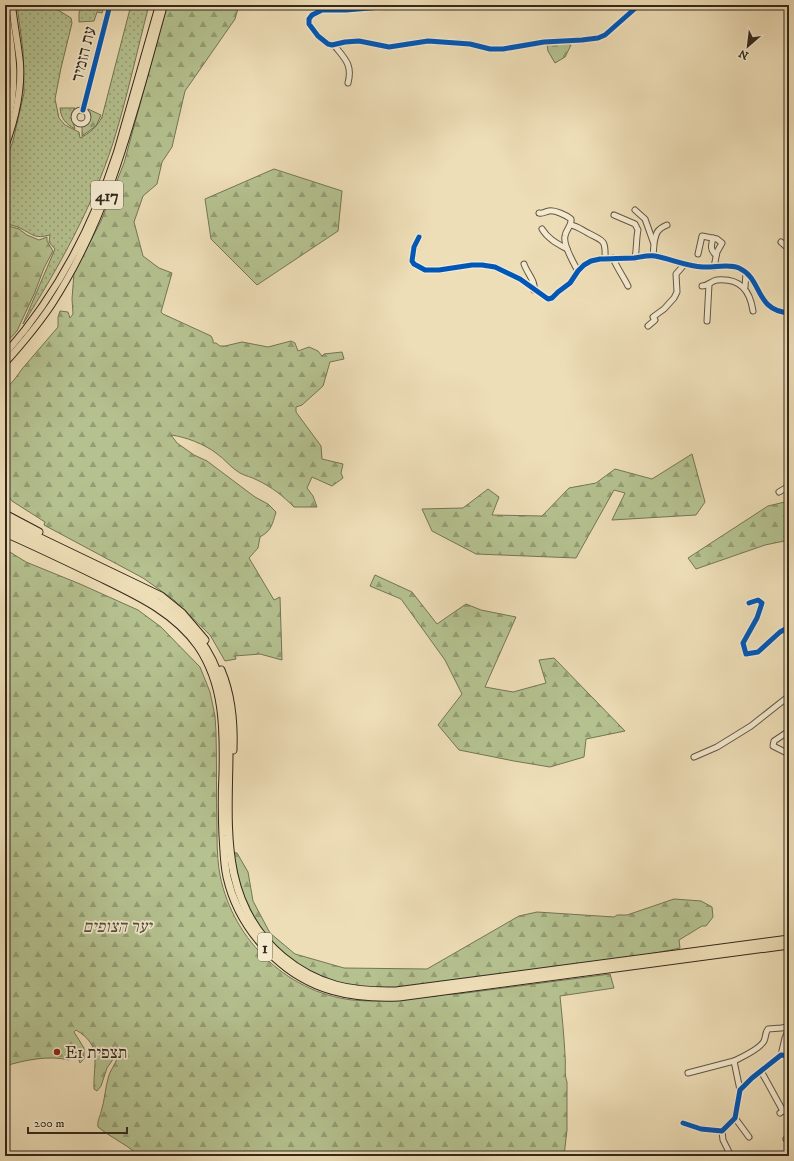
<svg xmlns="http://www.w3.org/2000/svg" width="794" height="1161" viewBox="0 0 794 1161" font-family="'IM FELL DW Pica','Frank Ruhl Libre',serif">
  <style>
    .green { fill: url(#green-dots); stroke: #747556 }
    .forest { fill: url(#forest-firs); stroke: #747556 }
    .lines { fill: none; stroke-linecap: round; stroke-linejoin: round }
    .minor-casing { stroke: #625643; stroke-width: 7 }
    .major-casing { stroke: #33281c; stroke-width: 8 }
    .highway-casing { stroke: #33281c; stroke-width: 9 }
    .minor { stroke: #f4ead0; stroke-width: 5 }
    .major { stroke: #eedeb7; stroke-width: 6 }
    .highway { stroke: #eedeb7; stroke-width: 7 }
    .cycleway-casing { stroke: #f4ead0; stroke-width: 8 }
    .cycleway { stroke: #0057b8; stroke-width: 5 }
    .poi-dot { fill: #8f2418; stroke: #f4ead0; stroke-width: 1.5 }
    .labels { text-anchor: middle; stroke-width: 3.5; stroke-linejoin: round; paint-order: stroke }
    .shield { fill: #f4ead0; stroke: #6d6252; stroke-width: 1 }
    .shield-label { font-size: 16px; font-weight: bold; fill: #33281c }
    .street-label { font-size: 17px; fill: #33281c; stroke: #f4ead0 }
    .park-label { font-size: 17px; font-style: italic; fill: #544e39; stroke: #f4ead0 }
    .poi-label { font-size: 17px; fill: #33281c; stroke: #f4ead0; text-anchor: start }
  </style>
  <defs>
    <pattern id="green-dots" width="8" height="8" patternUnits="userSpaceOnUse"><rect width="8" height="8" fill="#b5c290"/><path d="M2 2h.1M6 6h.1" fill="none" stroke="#949e75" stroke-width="1.8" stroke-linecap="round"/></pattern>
    <pattern id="forest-firs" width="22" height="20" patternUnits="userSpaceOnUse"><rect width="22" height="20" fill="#b5c290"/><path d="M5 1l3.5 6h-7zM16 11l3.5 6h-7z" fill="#949e75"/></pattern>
  </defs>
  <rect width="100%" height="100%" fill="#eedeb7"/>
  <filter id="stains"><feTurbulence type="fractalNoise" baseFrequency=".005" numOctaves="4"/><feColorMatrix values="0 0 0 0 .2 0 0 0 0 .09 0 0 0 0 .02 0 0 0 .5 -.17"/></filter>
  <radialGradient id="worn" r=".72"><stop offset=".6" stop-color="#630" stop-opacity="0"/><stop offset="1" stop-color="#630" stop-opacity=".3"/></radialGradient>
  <!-- green -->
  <g class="green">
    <path d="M17,5H50L71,18L72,23L61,68L55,99L59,118L65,125L79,132L80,138C90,133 97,127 102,117L131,5H149C137,51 127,98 113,143C92,208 59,267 23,324C34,299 44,274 55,249L49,242L50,235C34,239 34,235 20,228C16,226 10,225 5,223V163L13,141L24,93L23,50Z"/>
    <path d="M82,5H104L102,13L97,12L94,21L79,22V13Z"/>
    <path d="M60,108H75C69,117 73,120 75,129C66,124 61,119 60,108Z"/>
  </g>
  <!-- forest -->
  <g class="forest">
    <path d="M167,5H239L235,19L185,91L172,147L162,162L157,184L143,196L134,222L143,256L159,268L172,273L161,312L163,314L211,336L213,340V343H216L220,346H225L242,342L268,347L291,341L295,343L298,351L309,347L318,351L322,356L324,354L342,352L344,359L330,362L323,386L302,405L296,407V412L321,446L322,459L343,464L341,473L343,478L332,486L312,477L307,488L313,496L317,507H294C283,496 272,487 257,480C252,477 245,476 240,473C231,468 225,459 216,453C204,444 186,437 171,435L177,443L194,455L207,461L255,497L268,504L276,512C272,525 272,530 260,537L258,548L249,558L274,600L280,597L282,660L260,654L235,656L236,659L225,661L210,635L174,600L143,578L44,525L45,522L12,501L8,495L5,482V390L14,380L22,369L58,327V317L60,311L68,312L70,318L73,314L72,299L74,273L101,221L124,163Z"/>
    <path d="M563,43L571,45L565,57L555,63L548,51L547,44Z"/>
    <path d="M88,109L101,115L96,126L82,136V126C89,123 92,117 87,111Z"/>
    <path d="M274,169L342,191L338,231L257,285L211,239L205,199Z"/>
    <path d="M5,225L19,229L27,235L39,240L47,237V241L53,251L44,268L35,292L17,331L5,344Z"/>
    <path d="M692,454L705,502L696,515L612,520L625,493L614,490L576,558L476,554L432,531L422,509L463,508L488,489L499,497L492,515L542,516L569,488L596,483L615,469L652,479Z"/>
    <path d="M789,501V540L765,545L696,569L688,558L768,506Z"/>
    <path d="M5,549L26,562L80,584L138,610L161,627L200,667L210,692L215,716L216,732C217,764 216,795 217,826C217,841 217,855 219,869C229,936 285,992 352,1000C387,1004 423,994 458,994L610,974L614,988L560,996C562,1016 564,1035 565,1055C566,1064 564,1074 567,1082V1130L564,1156H137L136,1153C124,1143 110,1137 98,1127C97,1121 100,1117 101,1112C105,1100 105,1087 109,1075C112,1067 118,1061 118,1052L107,1068L101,1086L97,1091L94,1089C93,1062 103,1046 76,1030L74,1032L84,1048V1059L80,1063L76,1052L69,1060C49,1055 25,1060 5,1066Z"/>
    <path d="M375,575L412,592L437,624L466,604L481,610L516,617L485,687L513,692L546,683L539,660L554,658L625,731L586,739L584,757L550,767L514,761L459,750L438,725L462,694L445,660L401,599L370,586Z"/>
    <path d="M233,852L237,853L248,872L253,901L270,933L295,954L344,968L427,969L519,916L537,912L614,917L617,915H627L674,899L701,901L712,907L713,917L706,926H702L679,940L680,948L651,954L390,989L351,987L326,980L308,971L286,956L261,930L244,902Z"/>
  </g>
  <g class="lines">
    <!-- minor casing -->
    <g class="minor-casing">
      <g id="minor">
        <path d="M405,5L346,10H322L312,15L309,19V24L318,36L328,44L332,45L345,42L359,41L389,47L428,41L470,44L490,49H503L544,42L582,40L598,38L605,35L639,5"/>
        <path d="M334,45C344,58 353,64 348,83"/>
        <path d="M83,110L110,5"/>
        <circle cx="81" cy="117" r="7"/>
        <path d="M635,210L645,219L654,244L653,256"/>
        <path d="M539,213C543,214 544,212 549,211C555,210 566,215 571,219C572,226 566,229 565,236C563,244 574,264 578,271"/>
        <path d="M614,215L635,224L638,230C636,239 637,248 635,258"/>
        <path d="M571,225C577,226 582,230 588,233C602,241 606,238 605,259"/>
        <path d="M542,229C548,239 558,244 567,249"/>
        <path d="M419,237L414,247L412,261L414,264L425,270H439L472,265H482L495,267L520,279L548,299L552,298L558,292L570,283L578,271L584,265L591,261L600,259C611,259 622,258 634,258C641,257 648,255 655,256C671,259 686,266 703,267C714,268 728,263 739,268C763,279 754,310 789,313"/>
        <path d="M713,238C711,246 710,250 716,255"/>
        <path d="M781,242L789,249"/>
        <path d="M654,243C656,233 657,229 667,225"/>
        <path d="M698,254L702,236L717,239L722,243L717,252L714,267"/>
        <path d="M613,258C617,268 623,276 628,286"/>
        <path d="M524,264C527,273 536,282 534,290"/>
        <path d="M702,286C708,286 711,281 717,280C740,278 750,290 753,311"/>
        <path d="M745,287L746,273"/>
        <path d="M707,321L709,284"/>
        <path d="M648,326L655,320L653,317L664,309L674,298L677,292L676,274L684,265"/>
        <path d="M779,492L789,486"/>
        <path d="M749,603L758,600L762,603L757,618L743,643L746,654L758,652L780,632L789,627"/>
        <path d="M789,731L774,741L773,746L789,754"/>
        <path d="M694,757L717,747L751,726L789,696"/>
        <path d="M781,1055L785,1038L789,1029"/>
        <path d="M761,1071L783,1111"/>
        <path d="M688,1073L734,1061"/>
        <path d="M740,1090L734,1061C742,1057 760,1049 764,1041C766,1037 765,1033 768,1029L781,1028L789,1027"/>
        <path d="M780,1113L789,1107"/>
        <path d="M735,1118L749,1137"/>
        <path d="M683,1123L701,1129L722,1131L735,1118L740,1090L752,1078L781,1055L789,1056"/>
        <path d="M722,1131L723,1140L731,1156"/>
        <path d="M786,1139L789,1136"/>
      </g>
    </g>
    <!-- major casing -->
    <g class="major-casing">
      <g id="major">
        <path d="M5,129C20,86 12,48 5,5"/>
        <path d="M5,147C15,120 22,92 20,63C18,44 14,24 12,5"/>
        <path d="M5,354C57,295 93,226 117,152L159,5"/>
        <path d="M5,363C22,344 38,325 52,304C111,213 135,108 164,5"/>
      </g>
    </g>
    <!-- highway casing -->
    <g class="highway-casing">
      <g id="highway">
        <path d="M5,514L39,532"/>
        <path d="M5,521L161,596L182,613L205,640"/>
        <path d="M5,527C32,539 59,552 86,565C131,586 178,606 206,649C226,681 229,719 229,756C228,830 220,904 283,957C318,986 352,992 396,991L789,939"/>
        <path d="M5,533C37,547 68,562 99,577C136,595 174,612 198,646C224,684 224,729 223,773C222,794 222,815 223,836C224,849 224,864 227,877C234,908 251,935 274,957C310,991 351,999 399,997L789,945"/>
        <path d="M221,670C232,696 234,723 233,750"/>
      </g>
    </g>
    <!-- minor -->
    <use href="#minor" class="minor"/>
    <!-- major -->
    <use href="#major" class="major"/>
    <!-- highway -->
    <use href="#highway" class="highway"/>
    <!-- cycleway casing -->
    <g class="cycleway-casing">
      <g id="cycleway">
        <path d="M405,5L346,10H322L312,15L309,19V24L318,36L328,44L332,45L345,42L359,41L389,47L428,41L470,44L490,49H503L544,42L582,40L598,38L605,35L639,5"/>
        <path d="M83,110L110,5"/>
        <path d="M419,237L414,247L412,261L414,264L425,270H439L472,265H482L495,267L520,279L548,299L552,298L558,292L570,283L578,271L584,265L591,261L600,259C611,259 622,258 634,258C641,257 648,255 655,256C671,259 686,266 703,267C714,268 728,263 739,268C763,279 754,310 789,313"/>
        <path d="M749,603L758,600L762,603L757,618L743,643L746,654L758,652L780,632L789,627"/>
        <path d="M683,1123L701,1129L722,1131L735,1118L740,1090L752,1078L781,1055L789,1056"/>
      </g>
    </g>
    <!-- cycleway -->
    <use href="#cycleway" class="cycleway"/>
  </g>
  <!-- markers -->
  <circle class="poi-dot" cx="57" cy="1052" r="4"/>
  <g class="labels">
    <!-- shield labels -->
    <g class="shield">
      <rect x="91" y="181" width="32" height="28" rx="3"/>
      <rect x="258" y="933" width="14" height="28" rx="3"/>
    </g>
    <g class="shield-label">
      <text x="107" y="201">417</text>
      <text x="265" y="953">1</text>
    </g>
    <!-- street labels -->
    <g class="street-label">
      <text transform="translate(83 54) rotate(-76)" y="6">עת הזמיר</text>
    </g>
    <!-- park labels -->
    <g class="park-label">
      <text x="117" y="932">יער הצופים</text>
    </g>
    <!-- poi labels -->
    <g class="poi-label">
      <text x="65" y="1058">E1 תצפית</text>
    </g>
  </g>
  <!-- margin -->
  <rect width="794" height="1161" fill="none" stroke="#eedeb7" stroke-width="20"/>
  <rect x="6" y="6" width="782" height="1149" fill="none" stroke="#33281c" stroke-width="2"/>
  <rect x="10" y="10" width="774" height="1141" fill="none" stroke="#33281c"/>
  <!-- north arrow -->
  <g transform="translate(748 46) rotate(208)" stroke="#f4ead0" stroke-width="3" paint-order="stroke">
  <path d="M0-3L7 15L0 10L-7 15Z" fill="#33281c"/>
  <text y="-6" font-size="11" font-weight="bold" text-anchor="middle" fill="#33281c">N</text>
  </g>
  <!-- scale -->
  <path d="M28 1127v6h99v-6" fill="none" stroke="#33281c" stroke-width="2"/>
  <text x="34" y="1127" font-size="12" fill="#33281c" stroke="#f4ead0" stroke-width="3" paint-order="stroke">200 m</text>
  <rect width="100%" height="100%" filter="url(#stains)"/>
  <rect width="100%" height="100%" fill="url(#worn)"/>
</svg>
